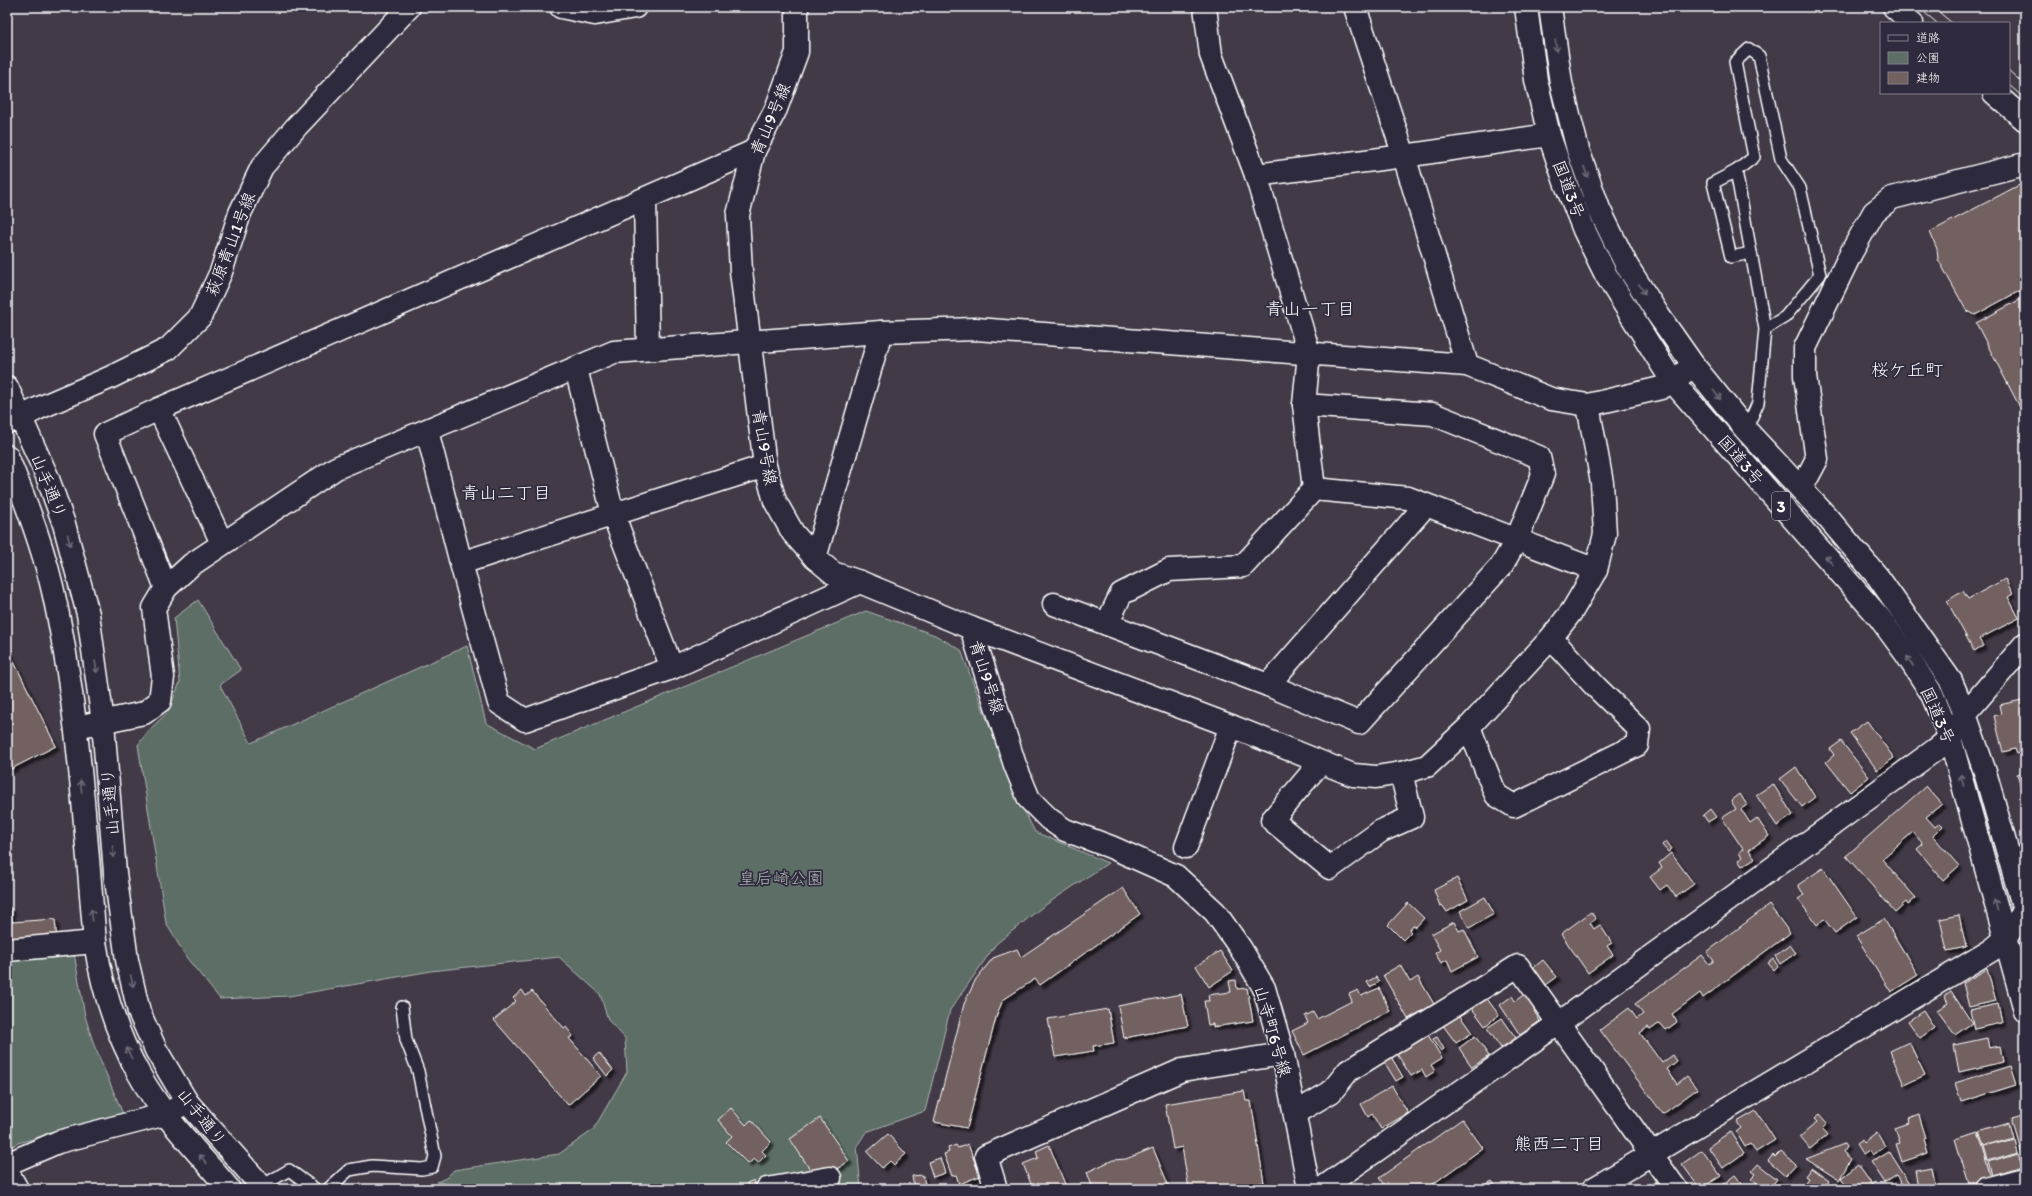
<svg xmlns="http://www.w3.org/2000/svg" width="2032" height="1196" viewBox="0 0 2032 1196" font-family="Itim,'Klee One',sans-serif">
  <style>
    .green { fill: #5c6e66; stroke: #aeb6b2 }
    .building { fill: #736160; stroke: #fff; filter: url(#shadow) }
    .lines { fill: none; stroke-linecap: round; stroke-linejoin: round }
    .service-casing { stroke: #fff; stroke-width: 14 }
    .minor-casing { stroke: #fff; stroke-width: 25 }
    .tertiary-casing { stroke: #fff; stroke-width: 25 }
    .trunk-casing { stroke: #fff; stroke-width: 25 }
    .service { stroke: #2f2a3d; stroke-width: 11 }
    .minor { stroke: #2f2a3d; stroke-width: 22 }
    .tertiary { stroke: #2f2a3d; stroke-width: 22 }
    .trunk { stroke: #2f2a3d; stroke-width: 22 }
    .tram { stroke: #fff; stroke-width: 1 }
    .oneway { stroke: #6d6a77 }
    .labels { text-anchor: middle; stroke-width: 3.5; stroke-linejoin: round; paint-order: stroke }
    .shield { fill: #2f2a3d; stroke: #c1bfc5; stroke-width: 1 }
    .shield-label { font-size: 16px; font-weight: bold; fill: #fff }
    .street-label { font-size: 17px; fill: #fff; stroke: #2f2a3d }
    .park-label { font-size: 17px; fill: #aeb6b2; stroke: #2f2a3d }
    .neighbourhood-label { font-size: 18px; fill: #fff; stroke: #2f2a3d }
  </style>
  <defs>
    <filter id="shadow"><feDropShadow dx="3.5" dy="3.5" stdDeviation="1" flood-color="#0009"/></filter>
  </defs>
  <rect width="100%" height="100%" fill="#433a48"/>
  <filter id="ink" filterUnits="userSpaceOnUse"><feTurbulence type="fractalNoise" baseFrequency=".025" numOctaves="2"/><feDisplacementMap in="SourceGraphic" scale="8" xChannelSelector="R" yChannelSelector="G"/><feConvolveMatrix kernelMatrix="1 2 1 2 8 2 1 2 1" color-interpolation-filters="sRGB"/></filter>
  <g filter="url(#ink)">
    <!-- green -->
    <g class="green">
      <path d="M198,600L241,670L220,685L251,743L467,646L486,723L535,749L866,611L935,635L961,650L1012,787L1035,832L1108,863L1041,908L996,944L950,1010L925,1111L866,1132L857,1146L861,1189H476L437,1182L446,1178L454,1170L559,1154L593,1130L627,1072L625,1038L608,1020L600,994L559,957L431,971L289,996L220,999L186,957L166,923L138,745L149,730L168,712L180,682L174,618Z"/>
      <path d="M74,953L85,1016L94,1045L123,1114L18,1143L7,1149V961Z"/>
    </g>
    <!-- building -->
    <g class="building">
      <path d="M2025,182V288L1975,315L1966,310L1938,259L1937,249L1930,232Z"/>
      <path d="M2025,297V417L1976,323Z"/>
      <path d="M2005,579L2013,594L2008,597L2019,618L1979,639L1983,646L1974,651L1947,601L1963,591L1968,599Z"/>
      <path d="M7,648L56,746L7,771Z"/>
      <path d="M2022,700L2023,707H2025V751L2017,754L2015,749L2003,752L1994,716L2001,714L1999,705Z"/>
      <path d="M1867,721L1894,758L1877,770L1850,733Z"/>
      <path d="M1841,741L1869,777L1850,792L1826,762L1834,755L1830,749Z"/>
      <path d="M1796,767L1815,797L1802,807L1780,779Z"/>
      <path d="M2025,772V802L2017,774Z"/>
      <path d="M1773,784L1793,815L1777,826L1756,795Z"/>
      <path d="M1926,786L1942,804L1926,817L1935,827L1940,823L1943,826L1933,836L1959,866L1943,880L1917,849L1923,844L1913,832L1882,859L1916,898L1908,905L1906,902L1895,912L1846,856Z"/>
      <path d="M1740,794L1747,805L1741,809L1750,823L1757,818L1769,836L1749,850L1755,858L1742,866L1738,860L1742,858L1739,852L1743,849L1722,818L1736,809L1731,801Z"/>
      <path d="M1710,809L1716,817L1708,822L1703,815Z"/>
      <path d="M1666,841L1672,849L1668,852L1662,845Z"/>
      <path d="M1671,853L1694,884L1676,897L1667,885L1660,890L1650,877L1662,868L1659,863Z"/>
      <path d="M1823,868L1857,917L1835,933L1824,919L1817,925L1798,899L1804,895L1798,885Z"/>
      <path d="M1457,878L1468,900L1447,912L1442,905L1440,906L1434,890Z"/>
      <path d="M1123,888L1140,914L1040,985L1035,979L1003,1000L997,1014L967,1128L934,1122L964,1004L976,979L993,958L1017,949L1021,957Z"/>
      <path d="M1485,897L1494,914L1469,928L1460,911Z"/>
      <path d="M1408,903L1424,918L1416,927L1413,925L1409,930L1411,932L1403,940L1388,925Z"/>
      <path d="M1769,905L1790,933L1703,998L1700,993L1672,1014L1677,1022L1666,1030L1660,1023L1650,1030L1648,1027L1640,1033L1662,1063L1673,1055L1677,1061L1667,1069L1677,1084L1687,1076L1697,1089L1663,1114L1600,1030L1629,1008L1637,1019L1643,1014L1635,1004L1702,955L1709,964L1714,961L1707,952Z"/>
      <path d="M7,908H11L12,922L55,919L57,941L7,944Z"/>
      <path d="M1591,912L1596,919L1590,923L1594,929L1600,925L1612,943L1607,946L1613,955L1588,973L1561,934Z"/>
      <path d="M1959,915L1966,947L1947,951L1940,919Z"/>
      <path d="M1884,919L1918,975L1891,992L1856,936Z"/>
      <path d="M1454,922L1459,931L1464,929L1478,957L1452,971L1447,960L1441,963L1435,953L1440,950L1431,934Z"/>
      <path d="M1790,945L1796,953L1780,964L1775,956Z"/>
      <path d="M1220,951L1233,971L1209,987L1196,966Z"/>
      <path d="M1773,959L1778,966L1774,970L1768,963Z"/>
      <path d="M1543,960L1557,977L1546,985L1533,968Z"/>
      <path d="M1400,965L1410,982L1418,977L1434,1004L1408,1019L1383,975Z"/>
      <path d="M1987,969L1996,1001L1969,1007L1963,983Z"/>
      <path d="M1376,977L1379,982L1370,987L1367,982Z"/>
      <path d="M1236,980L1237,989L1247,988L1253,1021L1213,1027V1024L1208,1025L1204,1001H1209L1208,995L1231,992L1229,981Z"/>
      <path d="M1379,988L1390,1011L1304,1055L1292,1031L1308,1023L1305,1016L1313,1012L1317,1019L1352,1001L1349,994L1358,990L1361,996Z"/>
      <path d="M522,990L526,996L532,991L564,1028L566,1027L573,1036L569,1038L601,1076L568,1105L494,1020L516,1001L513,998Z"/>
      <path d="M1951,991L1972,1023L1955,1035L1937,1010L1948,1003L1944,996Z"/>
      <path d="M1528,992L1538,1008L1534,1011L1540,1021L1520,1035L1500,1005L1512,996L1515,1001Z"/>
      <path d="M1181,994L1188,1026L1124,1038L1118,1006Z"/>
      <path d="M1485,996L1499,1015L1485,1026L1471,1007Z"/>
      <path d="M1998,1004L2002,1023L1974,1029L1970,1010Z"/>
      <path d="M1108,1009L1114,1043L1093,1046L1094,1051L1055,1057L1048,1019Z"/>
      <path d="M1923,1011L1934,1028L1920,1038L1908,1021Z"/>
      <path d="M1458,1013L1472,1033L1456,1043L1442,1024Z"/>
      <path d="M1502,1018L1516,1038L1501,1048L1487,1028Z"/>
      <path d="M1428,1035L1442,1058L1431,1065L1435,1071L1426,1077L1422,1070L1411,1076L1397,1054Z"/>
      <path d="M1475,1036L1489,1056L1472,1067L1459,1048Z"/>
      <path d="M1437,1037L1444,1049L1441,1051L1433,1039Z"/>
      <path d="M1987,1038L1989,1048L2000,1046L2003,1062L1959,1072L1954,1045Z"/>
      <path d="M1909,1042L1925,1075L1904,1085L1890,1051Z"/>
      <path d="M599,1053L613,1070L607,1076L593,1058Z"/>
      <path d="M1390,1055L1403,1077L1396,1081L1383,1060Z"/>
      <path d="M2010,1066L2016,1085L1961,1102L1955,1083Z"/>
      <path d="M1392,1086L1408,1113L1381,1129L1372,1114L1368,1117L1361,1104Z"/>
      <path d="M1244,1091L1246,1101H1251L1264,1183H1259L1260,1189H1189L1182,1147L1173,1149L1165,1104Z"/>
      <path d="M731,1108L746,1125L751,1120L771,1142L762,1151L766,1155L758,1163L754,1159L748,1164L726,1142L732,1136L718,1120Z"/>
      <path d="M1756,1111L1775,1140L1756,1152L1750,1144L1745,1147L1736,1132L1741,1128L1737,1122Z"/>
      <path d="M2025,1114V1166L2011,1118Z"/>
      <path d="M1819,1115L1827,1124L1822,1129L1827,1135L1810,1149L1800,1137L1817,1122L1814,1119Z"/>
      <path d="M1919,1115L1926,1138L1924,1139L1928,1153L1902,1162L1896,1144L1900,1143L1895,1128L1909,1123L1908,1119Z"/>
      <path d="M820,1118L849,1161L826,1176L813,1174L790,1139Z"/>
      <path d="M1462,1119L1483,1148L1426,1189H1387L1379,1178Z"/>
      <path d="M2009,1123L2013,1138L1984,1147L1979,1132Z"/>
      <path d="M1730,1132L1744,1153L1723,1168L1708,1147Z"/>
      <path d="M1978,1132L1992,1178L1969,1185L1955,1139Z"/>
      <path d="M1877,1133L1885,1146L1872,1155L1869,1151L1863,1155L1856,1144L1862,1140L1864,1143Z"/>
      <path d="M888,1134L906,1154L894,1165L890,1161L882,1168L867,1152Z"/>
      <path d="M2014,1139L2017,1152L1988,1161L1984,1147Z"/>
      <path d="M968,1144L980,1176L959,1184L956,1175L952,1176L944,1154L949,1152L948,1148L956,1145L958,1148Z"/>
      <path d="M1844,1144L1846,1147L1843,1152L1851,1159L1839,1180L1806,1159Z"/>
      <path d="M1049,1145L1067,1189H1033L1023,1164L1038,1158L1036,1151Z"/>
      <path d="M1153,1148L1170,1189H1093L1087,1172L1113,1160L1126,1159Z"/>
      <path d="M1702,1150L1721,1176L1700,1189L1682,1164Z"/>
      <path d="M1781,1151L1796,1164L1785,1176L1768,1161L1773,1155L1775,1157Z"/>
      <path d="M1889,1151L1913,1189H1906L1897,1175L1885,1183L1871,1162Z"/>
      <path d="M2017,1153L2022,1166L1993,1175L1989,1162Z"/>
      <path d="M940,1158L945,1173L933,1177L928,1162Z"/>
      <path d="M1758,1164L1777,1179L1769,1189H1763L1751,1179L1756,1174L1752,1171Z"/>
      <path d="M1858,1165L1873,1186L1869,1189H1850L1841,1178Z"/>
      <path d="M1932,1167L1936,1189H1918L1915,1170Z"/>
      <path d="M1811,1168L1829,1181L1824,1189H1811L1804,1184L1808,1178L1805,1176Z"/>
      <path d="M923,1175L926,1189H912L914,1188L912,1176Z"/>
      <path d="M1735,1175L1746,1189H1717Z"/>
      <path d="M754,1180L756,1189H749L747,1183Z"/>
      <path d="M1492,1181L1496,1187L1493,1189H1483L1482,1187Z"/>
      <path d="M1655,1182L1659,1189H1644Z"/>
    </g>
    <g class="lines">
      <!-- service casing -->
      <g class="service-casing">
        <g id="service">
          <path d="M1736,171L1713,183L1731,257L1751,253"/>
          <path d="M1746,430L1758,403L1765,329L1736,171L1754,157L1735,62L1749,49L1759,56L1781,159L1800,188L1820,275L1785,317L1765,329"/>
          <path d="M262,1186L289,1170L315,1189"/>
          <path d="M328,1189L349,1170L372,1166L422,1169L432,1167L435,1156L418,1071L406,1040L402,1007"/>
        </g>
      </g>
      <!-- minor casing -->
      <g class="minor-casing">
        <g id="minor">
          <path d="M561,7L595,14L635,7"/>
          <path d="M797,7V52L776,109L754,151L738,215L741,271L765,466L775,501L793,533L815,558L833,573L860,582L971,628L1015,765L1029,799L1049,819L1065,830L1111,847L1176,876L1215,912L1241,949L1264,988L1283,1054L1309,1189"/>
          <path d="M1205,7L1211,55L1256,175L1309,353L1304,405L1314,489L1408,498L1596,570"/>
          <path d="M1355,7L1404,156L1467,365"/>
          <path d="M1894,7L1912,23"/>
          <path d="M1994,93L2025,120"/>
          <path d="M1256,175L1404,156L1549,135"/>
          <path d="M645,199L648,348"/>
          <path d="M576,369L613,514L672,668"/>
          <path d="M159,409L105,434L166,588"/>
          <path d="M427,431L461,563L499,703L525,720L672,668L860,582"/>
          <path d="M1801,489L1817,459L1805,376V348L1851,253L1874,212L1892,198L2025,164"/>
          <path d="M222,543L159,409L754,151"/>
          <path d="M815,558L881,332"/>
          <path d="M461,563L765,466"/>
          <path d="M1054,604L1268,685L1359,723L1502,565L1517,539L1543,474L1539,457L1433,414L1304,405"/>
          <path d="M1107,624L1121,594L1169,570L1243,566L1314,489"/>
          <path d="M971,628L1231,726L1353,775L1376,777L1401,773L1427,766L1469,727L1551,638L1572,611L1596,570L1605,534L1602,483L1588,405"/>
          <path d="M1268,685L1426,505"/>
          <path d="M76,727L144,713L160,701L163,677L154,608L166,588L191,565L336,468L614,352L881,332L976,329L1467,365L1551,399L1588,405L1661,388L1694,366"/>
          <path d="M1469,727L1496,795L1514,806L1637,745L1639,729L1595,686L1551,638"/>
          <path d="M1320,763L1272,820L1330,868L1381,831L1412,817L1401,773"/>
          <path d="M1186,847L1231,726"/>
          <path d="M7,950L95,942"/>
          <path d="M1295,1113L1331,1092L1348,1071L1518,966L1676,1189"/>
          <path d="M7,1164L58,1142L166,1114L187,1102"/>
          <path d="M7,1171L17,1189"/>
          <path d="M767,1189L830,1178"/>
          <path d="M996,1189L986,1156L1182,1070L1283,1054"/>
          <path d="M1321,1189L1559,1023L1935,750L1950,738L1965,714L2025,644"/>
          <path d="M1593,1189L1992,950L2005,939L2025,910"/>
          <path d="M1987,1189L2025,1179"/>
        </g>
      </g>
      <!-- tertiary casing -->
      <g class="tertiary-casing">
        <g id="tertiary">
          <path d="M7,387L47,476L64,524L88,614L103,722L115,873L127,960L139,1012L156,1050L187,1102L264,1189"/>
          <path d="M7,422L20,418L37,409L109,378L168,349L200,317L221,272L240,213L262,167L297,126L409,7"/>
          <path d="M7,456C27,504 46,554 56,605C79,716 85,829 95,942C102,987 116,1033 139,1074C162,1116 198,1152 229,1189"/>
        </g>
      </g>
      <!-- trunk casing -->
      <g class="trunk-casing">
        <g id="trunk">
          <path d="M1526,7L1536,80L1549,135L1565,182L1584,230L1606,275L1672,381L1879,617L1906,654L1932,694L1950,738L2025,1010"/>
          <path d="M1550,7L1561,83L1578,150L1599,209L1627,266L1659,316L1694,366L1746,430L1827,517L1878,577L1951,681L1965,714L1985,772L2025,913"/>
        </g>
      </g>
      <!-- service -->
      <use href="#service" class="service"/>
      <!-- minor -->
      <use href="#minor" class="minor"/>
      <!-- tertiary -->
      <use href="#tertiary" class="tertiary"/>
      <!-- trunk -->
      <use href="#trunk" class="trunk"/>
      <!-- tram -->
      <g class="tram">
        <path d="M1918,7L1937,23"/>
        <path d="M1933,7L1952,23"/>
        <path d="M2009,71L2025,85"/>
        <path d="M2009,85L2025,99"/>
      </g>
    </g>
    <!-- one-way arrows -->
    <defs><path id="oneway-shaft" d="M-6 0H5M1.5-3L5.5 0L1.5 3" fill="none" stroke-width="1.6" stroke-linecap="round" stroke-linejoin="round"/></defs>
    <g class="oneway">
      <use href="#oneway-shaft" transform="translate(1556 46) rotate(82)"/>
      <use href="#oneway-shaft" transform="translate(1586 172) rotate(70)"/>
      <use href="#oneway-shaft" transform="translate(1642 289) rotate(58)"/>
      <use href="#oneway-shaft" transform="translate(1717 395) rotate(52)"/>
      <use href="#oneway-shaft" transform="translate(69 540) rotate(75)"/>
      <use href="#oneway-shaft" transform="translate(1829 560) rotate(-131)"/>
      <use href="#oneway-shaft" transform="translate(1910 661) rotate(-123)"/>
      <use href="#oneway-shaft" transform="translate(96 667) rotate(82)"/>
      <use href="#oneway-shaft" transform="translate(1962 780) rotate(-106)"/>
      <use href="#oneway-shaft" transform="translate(81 786) rotate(-95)"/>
      <use href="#oneway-shaft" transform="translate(113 852) rotate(85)"/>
      <use href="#oneway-shaft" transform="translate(1996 905) rotate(-105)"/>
      <use href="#oneway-shaft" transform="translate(92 915) rotate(-95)"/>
      <use href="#oneway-shaft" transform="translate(132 981) rotate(77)"/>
      <use href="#oneway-shaft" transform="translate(129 1053) rotate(-116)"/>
      <use href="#oneway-shaft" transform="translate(203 1159) rotate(-130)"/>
    </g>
  </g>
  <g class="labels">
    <!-- shield labels -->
    <rect class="shield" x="1772" y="492" width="18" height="28" rx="3"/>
    <g class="shield-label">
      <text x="1781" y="512">3</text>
    </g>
    <!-- street labels -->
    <g class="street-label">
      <text transform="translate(770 119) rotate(-67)" y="6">青山9号線</text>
      <text transform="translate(1569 189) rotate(69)" y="6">国道3号</text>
      <text transform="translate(230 244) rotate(-69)" y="6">萩原青山1号線</text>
      <text transform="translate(765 447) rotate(80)" y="6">青山9号線</text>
      <text transform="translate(1741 460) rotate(49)" y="6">国道3号</text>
      <text transform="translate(49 486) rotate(68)" y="6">山手通り</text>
      <text transform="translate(987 677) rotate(72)" y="6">青山9号線</text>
      <text transform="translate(1938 715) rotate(66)" y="6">国道3号</text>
      <text transform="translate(110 802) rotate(-95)" y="6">山手通り</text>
      <text transform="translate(1273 1031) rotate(74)" y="6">山寺町6号線</text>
      <text transform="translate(202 1117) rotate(52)" y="6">山手通り</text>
    </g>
    <!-- park labels -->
    <g class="park-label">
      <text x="781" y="884">皇后崎公園</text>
    </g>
    <!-- neighbourhood labels -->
    <g class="neighbourhood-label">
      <text x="1310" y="315">青山一丁目</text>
      <text x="1907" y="376">桜ケ丘町</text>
      <text x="506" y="499">青山二丁目</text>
      <text x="1559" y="1150">熊西二丁目</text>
    </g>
  </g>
  <!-- margin -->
  <rect width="2032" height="1196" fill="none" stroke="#2f2a3d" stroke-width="24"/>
  <rect x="12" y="12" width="2008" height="1172" fill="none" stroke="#fff" stroke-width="1.5" filter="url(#ink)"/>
  <!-- legend -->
  <rect x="1880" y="22" width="130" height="72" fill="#2f2a3d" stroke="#827f8b"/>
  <rect x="1888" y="35" width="20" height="6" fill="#2f2a3d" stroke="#827f8b"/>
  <text x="1916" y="42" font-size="12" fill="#ffffff">道路</text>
  <rect x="1888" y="52" width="20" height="12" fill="#5c6e66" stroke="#827f8b"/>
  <text x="1916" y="62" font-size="12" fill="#ffffff">公園</text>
  <rect x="1888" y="72" width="20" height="12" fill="#736160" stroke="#827f8b"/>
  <text x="1916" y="82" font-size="12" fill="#ffffff">建物</text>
</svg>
